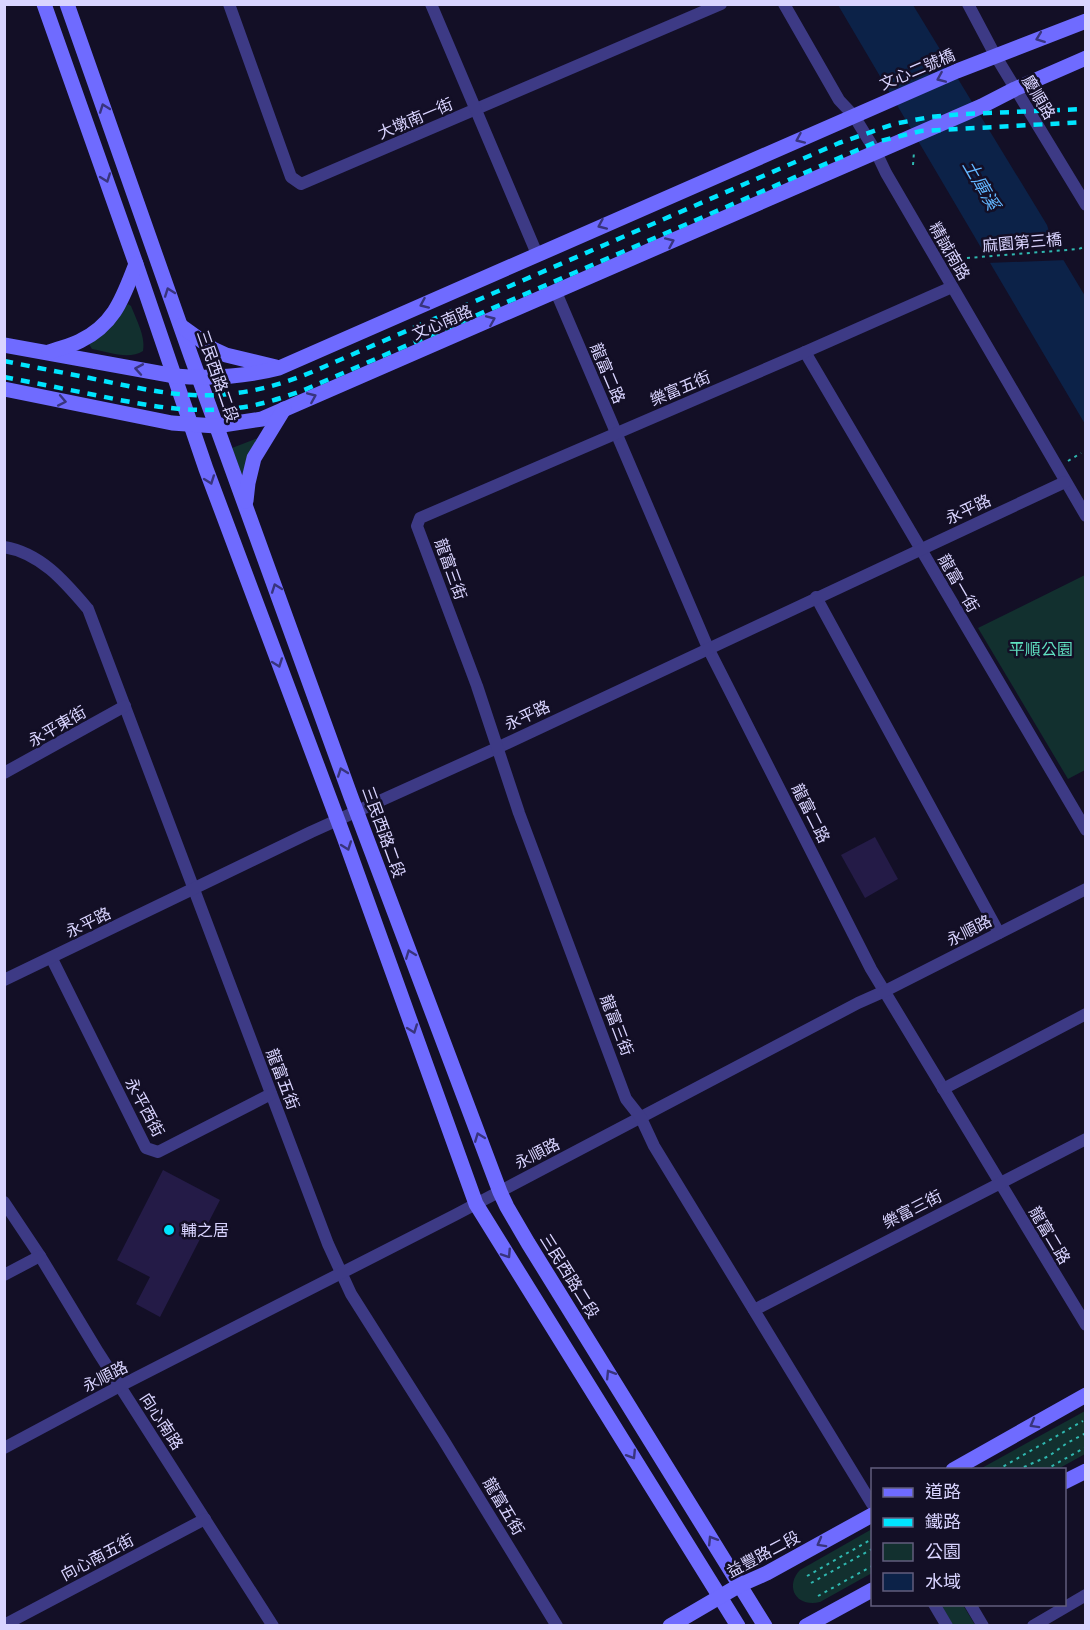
<svg xmlns="http://www.w3.org/2000/svg" width="1090" height="1630" viewBox="0 0 1090 1630" font-family="Helvetica,'Noto Sans TC',sans-serif">
  <style>
    .green { fill: #12302f }
    .water { fill: #0c2248 }
    .pier { fill: #130f26 }
    .building { fill: #241b47 }
    .lines { fill: none; stroke-linecap: round; stroke-linejoin: round }
    .path { stroke: #2fb8b0; stroke-width: 2; stroke-dasharray: 3 4.5; stroke-linecap: butt }
    .street { stroke: #3d3a85; stroke-width: 12 }
    .secondary { stroke: #6f6bff; stroke-width: 15 }
    .rail { stroke: #00e5ff; stroke-width: 4.5; stroke-dasharray: 9 8; stroke-linecap: butt }
    .oneway { stroke: #38347d }
    .poi-dot { fill: #00e5ff; stroke: #130f26; stroke-width: 2 }
    .labels { text-anchor: middle; stroke-width: 5; stroke-linejoin: round; paint-order: stroke }
    .street-label { font-size: 16px; fill: #d9d4ff; stroke: #130f26 }
    .park-label { font-size: 16px; fill: #5fe0c0; stroke: #130f26 }
    .poi-label { font-size: 16px; fill: #d9d4ff; stroke: #130f26; text-anchor: start }
    .water-label { font-size: 18px; font-style: italic; fill: #62b6ff; stroke: #130f26 }
  </style>
  <rect width="100%" height="100%" fill="#130f26"/>
  <!-- green -->
  <g class="green">
    <path d="M128,304L131,306C136,319 146,337 143,351C129,360 108,352 92,349L89,344C108,333 114,325 125,307Z"/>
    <path d="M258,438L243,472L242,475L232,448Z"/>
    <path d="M1085,575V770L1068,779L978,628Z"/>
    <path d="M1085,1411V1454L1058,1469H980Z"/>
    <path d="M872,1529V1573L820,1602C797,1608 784,1587 800,1570Z"/>
    <path d="M941,1605H963L975,1625H953Z"/>
  </g>
  <!-- water -->
  <path class="water" d="M838,5H913L1047,225L1052,241L1085,296V424Z"/>
  <!-- pier -->
  <path class="pier" d="M1058,244L1067,260L987,263L979,250Z"/>
  <!-- building -->
  <g class="building">
    <path d="M875,837L898,879L865,898L841,855Z"/>
    <path d="M163,1170L220,1200L160,1317L136,1304L150,1277L117,1260Z"/>
  </g>
  <g class="lines">
    <!-- path -->
    <g class="path">
      <path d="M913,165L914,152"/>
      <path d="M967,258L1079,249L1086,246"/>
      <path d="M1068,461L1081,453"/>
      <path d="M997,1470L1083,1421"/>
      <path d="M1017,1470L1049,1456L1067,1443L1086,1433"/>
      <path d="M1045,1470L1086,1447"/>
      <path d="M807,1576L872,1539"/>
      <path d="M811,1583L872,1549"/>
      <path d="M818,1596L872,1566"/>
    </g>
    <!-- street -->
    <g class="street">
      <path d="M229,4L291,177L301,184L721,4"/>
      <path d="M431,4L537,254"/>
      <path d="M784,4L839,100L854,116L876,152L886,173L1086,516"/>
      <path d="M968,4L995,55L1086,205"/>
      <path d="M556,292L708,648L871,969L1086,1325"/>
      <path d="M805,352L1086,830"/>
      <path d="M4,547C41,553 65,582 88,609L328,1244L351,1294L444,1441L557,1626"/>
      <path d="M816,597L999,933"/>
      <path d="M4,773L125,706"/>
      <path d="M52,959L146,1148L158,1152L271,1094"/>
      <path d="M4,980L311,832L497,748L1065,482"/>
      <path d="M943,1089L1086,1014"/>
      <path d="M4,1202L40,1256L98,1352L273,1626"/>
      <path d="M4,1275L40,1256"/>
      <path d="M754,1310L1086,1139"/>
      <path d="M4,1448L120,1386L455,1215L858,1003L885,991L1086,889"/>
      <path d="M872,1504L654,1146L641,1118L626,1099L519,813L477,686L417,526L420,518L805,352L952,287"/>
      <path d="M934,1604L947,1626"/>
      <path d="M970,1604L983,1626"/>
      <path d="M4,1625L205,1519"/>
      <path d="M1033,1626L1086,1595"/>
    </g>
    <!-- secondary -->
    <g class="secondary">
      <path d="M44,4L136,264L206,469L344,837L476,1204L738,1626"/>
      <path d="M67,4L191,356L351,797L500,1192L507,1207L528,1243L765,1626"/>
      <path d="M181,326L213,349L226,355L276,367"/>
      <path d="M4,345L175,376C210,379 244,377 279,368L957,71L1086,21"/>
      <path d="M49,352C59,348 71,346 80,341C115,324 123,297 136,264"/>
      <path d="M4,389L172,423L216,426L262,419L982,106L1015,89L1086,58"/>
      <path d="M246,501L248,483L254,458L284,409"/>
      <path d="M953,1470L1086,1395"/>
      <path d="M1064,1482L1086,1471"/>
      <path d="M670,1626L740,1585L767,1573L872,1515"/>
      <path d="M806,1626L872,1590"/>
    </g>
    <!-- rail -->
    <g class="rail">
      <path d="M4,361C38,368 71,374 104,381C147,390 192,400 236,393C263,390 287,382 312,372L839,143L894,124L930,117L963,114L1086,109"/>
      <path d="M4,377C35,383 65,389 95,395C139,404 183,413 228,409C255,407 279,399 304,390L876,142L921,131L1086,122"/>
    </g>
  </g>
  <!-- one-way arrows -->
  <defs><path id="oneway-chevron" d="M-2-3.5L2.5 0L-2 3.5" fill="none" stroke-width="1.6" stroke-linecap="round" stroke-linejoin="round" transform="scale(1.5)"/></defs>
  <g class="oneway">
    <use href="#oneway-chevron" transform="translate(1040 38) rotate(159)"/>
    <use href="#oneway-chevron" transform="translate(941 78) rotate(157)"/>
    <use href="#oneway-chevron" transform="translate(104 108) rotate(-110)"/>
    <use href="#oneway-chevron" transform="translate(800 139) rotate(156)"/>
    <use href="#oneway-chevron" transform="translate(106 178) rotate(70)"/>
    <use href="#oneway-chevron" transform="translate(602 225) rotate(156)"/>
    <use href="#oneway-chevron" transform="translate(670 242) rotate(-24)"/>
    <use href="#oneway-chevron" transform="translate(169 292) rotate(-110)"/>
    <use href="#oneway-chevron" transform="translate(424 304) rotate(156)"/>
    <use href="#oneway-chevron" transform="translate(491 320) rotate(-23)"/>
    <use href="#oneway-chevron" transform="translate(139 369) rotate(-170)"/>
    <use href="#oneway-chevron" transform="translate(312 397) rotate(-23)"/>
    <use href="#oneway-chevron" transform="translate(62 401) rotate(11)"/>
    <use href="#oneway-chevron" transform="translate(210 480) rotate(70)"/>
    <use href="#oneway-chevron" transform="translate(276 588) rotate(-110)"/>
    <use href="#oneway-chevron" transform="translate(278 663) rotate(70)"/>
    <use href="#oneway-chevron" transform="translate(342 772) rotate(-110)"/>
    <use href="#oneway-chevron" transform="translate(347 846) rotate(70)"/>
    <use href="#oneway-chevron" transform="translate(410 954) rotate(-111)"/>
    <use href="#oneway-chevron" transform="translate(413 1029) rotate(70)"/>
    <use href="#oneway-chevron" transform="translate(479 1137) rotate(-111)"/>
    <use href="#oneway-chevron" transform="translate(507 1254) rotate(57)"/>
    <use href="#oneway-chevron" transform="translate(610 1374) rotate(-122)"/>
    <use href="#oneway-chevron" transform="translate(1034 1424) rotate(151)"/>
    <use href="#oneway-chevron" transform="translate(632 1455) rotate(58)"/>
    <use href="#oneway-chevron" transform="translate(712 1540) rotate(-122)"/>
    <use href="#oneway-chevron" transform="translate(821 1543) rotate(151)"/>
  </g>
  <!-- markers -->
  <circle class="poi-dot" cx="169" cy="1230" r="6"/>
  <g class="labels">
    <!-- street labels -->
    <g class="street-label">
      <text transform="translate(917 69) rotate(-23)" y="6">文心二號橋</text>
      <text transform="translate(1039 97) rotate(59)" y="6">慶順路</text>
      <text transform="translate(415 118) rotate(-23)" y="6">大墩南一街</text>
      <text transform="translate(1022 242) rotate(-5)" y="6">麻園第三橋</text>
      <text transform="translate(950 251) rotate(60)" y="6">精誠南路</text>
      <text transform="translate(442 322) rotate(-23)" y="6">文心南路</text>
      <text transform="translate(608 373) rotate(67)" y="6">龍富二路</text>
      <text transform="translate(218 376) rotate(71)" y="6">三民西路二段</text>
      <text transform="translate(680 388) rotate(-23)" y="6">樂富五街</text>
      <text transform="translate(968 509) rotate(-25)" y="6">永平路</text>
      <text transform="translate(451 569) rotate(70)" y="6">龍富三街</text>
      <text transform="translate(959 583) rotate(60)" y="6">龍富一街</text>
      <text transform="translate(527 715) rotate(-25)" y="6">永平路</text>
      <text transform="translate(57 726) rotate(-30)" y="6">永平東街</text>
      <text transform="translate(811 813) rotate(63)" y="6">龍富二路</text>
      <text transform="translate(384 832) rotate(70)" y="6">三民西路二段</text>
      <text transform="translate(88 922) rotate(-26)" y="6">永平路</text>
      <text transform="translate(969 930) rotate(-27)" y="6">永順路</text>
      <text transform="translate(617 1025) rotate(69)" y="6">龍富三街</text>
      <text transform="translate(283 1079) rotate(69)" y="6">龍富五街</text>
      <text transform="translate(145 1107) rotate(62)" y="6">永平西街</text>
      <text transform="translate(537 1153) rotate(-27)" y="6">永順路</text>
      <text transform="translate(912 1209) rotate(-27)" y="6">樂富三街</text>
      <text transform="translate(1050 1235) rotate(59)" y="6">龍富二路</text>
      <text transform="translate(570 1276) rotate(58)" y="6">三民西路二段</text>
      <text transform="translate(105 1376) rotate(-27)" y="6">永順路</text>
      <text transform="translate(162 1421) rotate(57)" y="6">向心南路</text>
      <text transform="translate(504 1506) rotate(59)" y="6">龍富五街</text>
      <text transform="translate(763 1554) rotate(-28)" y="6">益豐路二段</text>
      <text transform="translate(97 1557) rotate(-28)" y="6">向心南五街</text>
    </g>
    <!-- park labels -->
    <g class="park-label">
      <text x="1041" y="655">平順公園</text>
    </g>
    <!-- poi labels -->
    <g class="poi-label">
      <text x="181" y="1236">輔之居</text>
    </g>
    <!-- water labels -->
    <g class="water-label">
      <text transform="translate(981 185) rotate(60)" y="6">土庫溪</text>
    </g>
  </g>
  <!-- border -->
  <rect width="1090" height="1630" fill="none" stroke="#d9d4ff" stroke-width="12"/>
  <!-- legend -->
  <rect x="871" y="1468" width="195" height="138" fill="#130f26" stroke="#625e7d" stroke-width="1.5"/>
  <rect x="883" y="1488" width="30" height="9" fill="#6f6bff" stroke="#625e7d" stroke-width="1.5"/>
  <text x="925" y="1498" font-size="18" fill="#d9d4ff">道路</text>
  <rect x="883" y="1518" width="30" height="9" fill="#00e5ff" stroke="#625e7d" stroke-width="1.5"/>
  <text x="925" y="1528" font-size="18" fill="#d9d4ff">鐵路</text>
  <rect x="883" y="1543" width="30" height="18" fill="#12302f" stroke="#625e7d" stroke-width="1.5"/>
  <text x="925" y="1558" font-size="18" fill="#d9d4ff">公園</text>
  <rect x="883" y="1573" width="30" height="18" fill="#0c2248" stroke="#625e7d" stroke-width="1.5"/>
  <text x="925" y="1588" font-size="18" fill="#d9d4ff">水域</text>
</svg>
